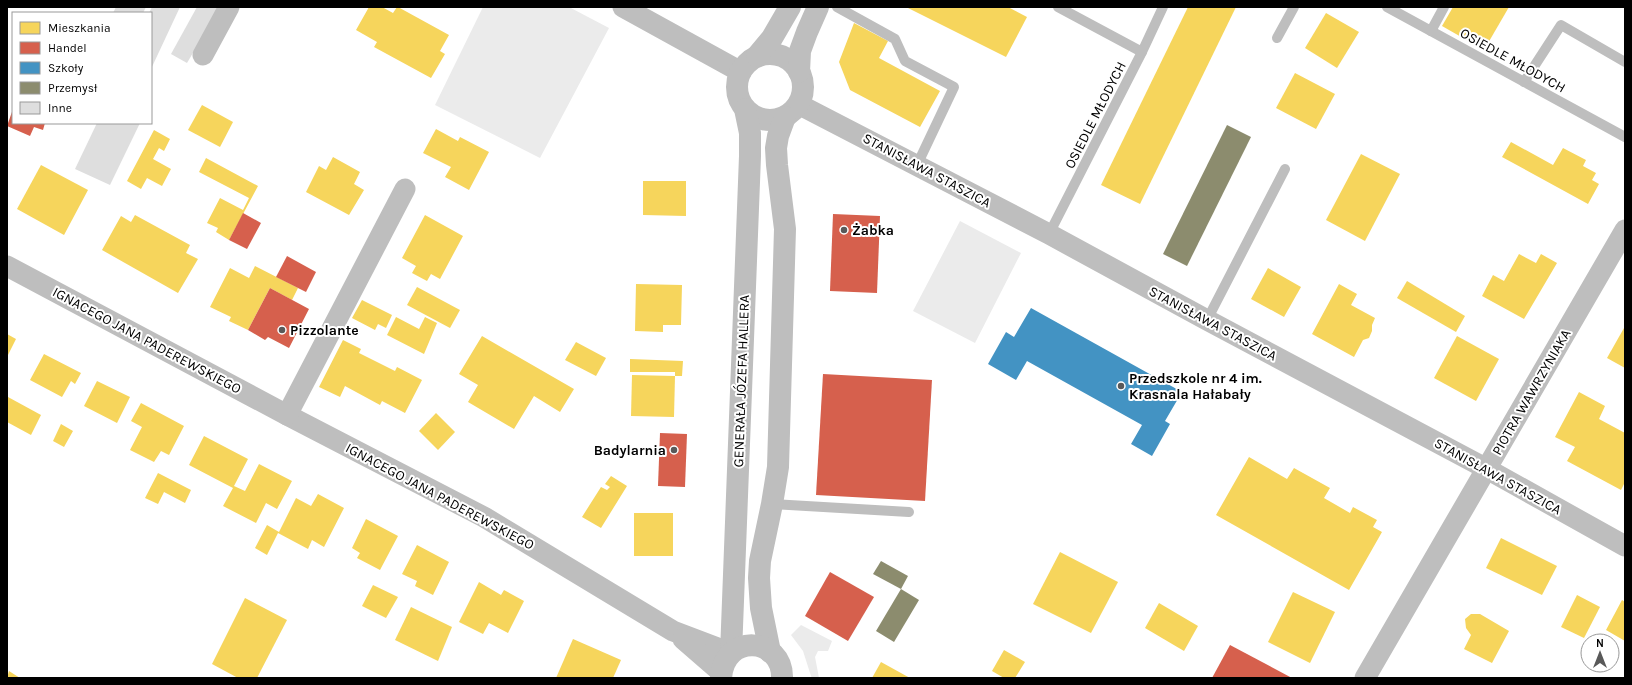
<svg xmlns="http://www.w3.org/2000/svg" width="1632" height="685" viewBox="0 0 1632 685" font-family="Karla,sans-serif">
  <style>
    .green { fill: #ebebeb }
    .homes { fill: #f6d55c }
    .shops { fill: #d6604d }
    .schools { fill: #4393c3 }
    .industry { fill: #8c8c6e }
    .building { fill: #dedede }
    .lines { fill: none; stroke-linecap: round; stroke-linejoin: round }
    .service { stroke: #bebebe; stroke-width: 10 }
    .minor { stroke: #bebebe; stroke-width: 21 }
    .tertiary { stroke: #bebebe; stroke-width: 22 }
    .poi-dot { fill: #595959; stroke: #fff; stroke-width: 1.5 }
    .labels { text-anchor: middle; stroke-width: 4; stroke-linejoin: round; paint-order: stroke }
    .street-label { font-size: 14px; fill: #000; stroke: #fff }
    .poi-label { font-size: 14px; font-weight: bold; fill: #000; stroke: #fff; text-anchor: start }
  </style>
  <rect width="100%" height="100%" fill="#fff"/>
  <!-- green -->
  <g class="green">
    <path d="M483,7H569L609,28L540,158L435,105Z"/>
    <path d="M960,221L1021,253L975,343L913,311Z"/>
    <path d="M801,625L832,641L828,651H818L815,657L819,678H812L811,676L803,651L791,635Z"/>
  </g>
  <!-- homes -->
  <g class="homes">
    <path d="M369,7H382L393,13L397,7H398L449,35L440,51L445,54L431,78L374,47L377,42L356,30Z"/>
    <path d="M906,7H1008L1027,17L1006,57Z"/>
    <path d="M1188,7H1236L1140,204L1101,185Z"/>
    <path d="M1453,7H1509L1484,50L1442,26Z"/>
    <path d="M1326,13L1359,32L1337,68L1305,48Z"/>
    <path d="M854,23L888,41L879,58L940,91L920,127L850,90L839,62Z"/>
    <path d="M1295,73L1335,94L1316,129L1276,108Z"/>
    <path d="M202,105L233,122L220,147L188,130Z"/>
    <path d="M436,129L458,141L460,137L489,152L469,190L445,177L451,167L423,153Z"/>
    <path d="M154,130L170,139L164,151L159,148L153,159L171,169L162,186L147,178L141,189L127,181Z"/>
    <path d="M1511,142L1553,165L1563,148L1586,160L1583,166L1596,173L1592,180L1599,184L1588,204L1502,157Z"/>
    <path d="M1361,154L1400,174L1365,241L1326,220Z"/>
    <path d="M333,157L360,172L354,184L364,190L349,215L306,192L319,166L326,170Z"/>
    <path d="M206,158L258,186L229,240L216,232L218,228L207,223L220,198L243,210L249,198L199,172Z"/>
    <path d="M41,165L88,190L64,235L17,209Z"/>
    <path d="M643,181H686V216L643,215Z"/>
    <path d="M135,215L190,245L186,253L198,259L178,293L102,250L121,216L131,222Z"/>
    <path d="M425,215L463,236L440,279L431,274L427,281L412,273L416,266L402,258Z"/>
    <path d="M1519,254L1536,263L1541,254L1557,263L1524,319L1482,296L1493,275L1504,281Z"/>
    <path d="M255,266L298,288L292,300L270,288L248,330L229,321L231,317L210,307L230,268L249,278Z"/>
    <path d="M1268,268L1301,287L1284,317L1251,299Z"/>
    <path d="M1407,281L1465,316L1456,332L1397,298Z"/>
    <path d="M636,284L682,285L681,325H663V332L635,331Z"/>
    <path d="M1339,284L1357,294L1351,305L1375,318L1372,325V331L1369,338L1363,340L1354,357L1312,334Z"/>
    <path d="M417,287L460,310L450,328L407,305Z"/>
    <path d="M362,300L392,315L386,328L378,324L375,330L352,318Z"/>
    <path d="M396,317L419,329L425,317L437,323L424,354L387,335Z"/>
    <path d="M1624,328H1625V368L1607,358Z"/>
    <path d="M7,334L16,339L7,357Z"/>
    <path d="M482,336L574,389L560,412L534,396L514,429L468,402L478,385L459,374Z"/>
    <path d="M1457,336L1499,359L1476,401L1434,378Z"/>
    <path d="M343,340L361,349L359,353L395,371L397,367L422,380L405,413L382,401L380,405L345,386L340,397L319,387Z"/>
    <path d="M576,342L606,358L596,376L565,360Z"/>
    <path d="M44,354L81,373L75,384L71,381L62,397L30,380Z"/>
    <path d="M630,359L683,361L682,376H675V372H630Z"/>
    <path d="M632,375L675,376L674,417L631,416Z"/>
    <path d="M97,381L130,397L117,423L84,406Z"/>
    <path d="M1579,392L1605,406L1599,419L1625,433V482L1621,490L1567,461L1575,447L1555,437Z"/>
    <path d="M8,397L41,415L31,435L7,422Z"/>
    <path d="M141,403L184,426L169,455L161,451L154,462L130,450L142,427L131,421Z"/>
    <path d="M436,413L455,432L438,450L419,431Z"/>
    <path d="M61,424L73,431L64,447L53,441Z"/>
    <path d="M204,436L248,459L234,486L245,491L259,464L292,481L277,509L266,503L256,523L223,506L233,488L189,465Z"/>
    <path d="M1249,457L1287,479L1294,468L1330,488L1324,498L1350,513L1353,507L1377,520L1373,527L1382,532L1349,590L1216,515Z"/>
    <path d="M158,473L191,490L185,503L164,492L158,504L145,498Z"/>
    <path d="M611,476L627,486L601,528L582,517L601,487L607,490L610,487L605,484Z"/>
    <path d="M318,494L344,508L324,547L312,540L308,549L278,533L267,555L255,548L267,525L279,532L296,498L311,506Z"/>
    <rect x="634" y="513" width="39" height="43"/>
    <path d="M366,519L398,536L380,570L357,558L360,553L352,548Z"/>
    <path d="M1501,538L1557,566L1542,595L1486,568Z"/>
    <path d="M417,545L449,562L433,595L415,586L417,581L402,574Z"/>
    <path d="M1060,552L1118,582L1091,633L1033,604Z"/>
    <path d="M479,582L501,595L504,590L524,601L508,633L489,623L483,634L459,622Z"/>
    <path d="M373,585L398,597L386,618L362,606Z"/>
    <path d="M1293,592L1335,612L1310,663L1268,642Z"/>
    <path d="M1577,595L1600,607L1584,638L1561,627Z"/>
    <path d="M245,598L287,620L257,678H238L212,664Z"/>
    <path d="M1622,600L1625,602V641L1606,630Z"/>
    <path d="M1159,603L1198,626L1184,651L1145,628Z"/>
    <path d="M411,607L452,627L438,661L395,640Z"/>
    <path d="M1471,614H1480L1509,631L1492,663L1464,649L1471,635L1466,628L1465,619Z"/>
    <path d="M573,639L621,660L613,678H556Z"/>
    <path d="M1004,650L1025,662L1015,678H1004L992,671Z"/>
    <path d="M881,662L910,678H872Z"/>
    <path d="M9,671L20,678H7Z"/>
  </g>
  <!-- shops -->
  <g class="shops">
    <path d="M13,109V123H45L43,130L34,127L30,136L7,126Z"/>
    <path d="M243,213L261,223L247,249L229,240Z"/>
    <path d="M833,214L880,216L877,293L830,291Z"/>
    <path d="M287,256L316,272L306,292L276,277Z"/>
    <path d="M270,288L309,309L289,348L268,337L265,340L248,330Z"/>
    <path d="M823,374L932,380L925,501L816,495Z"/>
    <path d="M660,433L687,434L685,487L658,486Z"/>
    <path d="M830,572L874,597L848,641L805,616Z"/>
    <path d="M1230,645L1292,678H1212Z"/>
  </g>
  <!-- schools -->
  <path class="schools" d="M1031,308L1182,392L1165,421L1170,424L1152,456L1131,444L1142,425L1027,361L1016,380L988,364L1006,332L1014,337Z"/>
  <!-- industry -->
  <g class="industry">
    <path d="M1227,125L1251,137L1187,266L1163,254Z"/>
    <path d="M881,561L908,576L901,589L873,574Z"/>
    <path d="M901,589L919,600L894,642L876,631Z"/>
  </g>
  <!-- building -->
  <g class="building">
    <path d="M116,7H146L143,13H113Z"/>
    <path d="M152,7H180L151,69V13H149Z"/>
    <path d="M197,7H220L187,63L171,54Z"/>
    <path d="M97,123H140L110,185L75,169Z"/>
  </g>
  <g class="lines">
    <!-- service -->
    <g class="service">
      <path d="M837,7L895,39L905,61L954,87L917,165"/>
      <path d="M1058,7L1142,52"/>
      <path d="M1387,7L1625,137"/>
      <path d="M1431,31L1444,7"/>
      <path d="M1277,38L1294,7"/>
      <path d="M1524,82L1561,25L1625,62"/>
      <path d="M1049,234L1142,52L1163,7"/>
      <path d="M1207,320L1285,169"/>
      <path d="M772,504L909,512"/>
    </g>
    <!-- minor -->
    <g class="minor">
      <path d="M623,7L741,72"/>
      <path d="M203,55L229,7"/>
      <path d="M798,104L1049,234L1207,320L1487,469L1625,546"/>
      <path d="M7,266L287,415L484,517L673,631L731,653"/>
      <path d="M287,415L405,189"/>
      <path d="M683,639L721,672"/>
      <path d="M1365,678L1625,230"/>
    </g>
    <!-- tertiary -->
    <g class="tertiary">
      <circle cx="770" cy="87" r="33"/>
      <path d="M757,56L772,38L790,7"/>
      <path d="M799,72L800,51L807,32L818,7"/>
      <path d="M770,652L761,608L759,578L760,561L772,504L778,467L785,229L777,165L776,148L778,136L785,117"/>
      <path d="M731,653L750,156V133L745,109"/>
      <path d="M721,678C724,632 783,637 782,678"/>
    </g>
  </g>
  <!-- markers -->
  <g class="poi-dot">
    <circle cx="844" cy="230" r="4"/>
    <circle cx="282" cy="330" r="4"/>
    <circle cx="1121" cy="386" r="4"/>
    <circle cx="674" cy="450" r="4"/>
  </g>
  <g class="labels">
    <!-- street labels -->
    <g class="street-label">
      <text transform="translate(1513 60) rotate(29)" y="5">OSIEDLE MŁODYCH</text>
      <text transform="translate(1095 115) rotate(-63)" y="5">OSIEDLE MŁODYCH</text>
      <text transform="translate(927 170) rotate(28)" y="5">STANISŁAWA STASZICA</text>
      <text transform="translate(1213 323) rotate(28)" y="5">STANISŁAWA STASZICA</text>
      <text transform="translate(147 340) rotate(28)" y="5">IGNACEGO JANA PADEREWSKIEGO</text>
      <text transform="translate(741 381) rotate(-88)" y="5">GENERAŁA JÓZEFA HALLERA</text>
      <text transform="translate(1531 392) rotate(-60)" y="5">PIOTRA WAWRZYNIAKA</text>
      <text transform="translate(1498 476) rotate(29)" y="5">STANISŁAWA STASZICA</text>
      <text transform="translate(440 496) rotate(28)" y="5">IGNACEGO JANA PADEREWSKIEGO</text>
    </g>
    <!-- poi labels -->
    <g class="poi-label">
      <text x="852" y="235">Żabka</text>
      <text x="290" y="335">Pizzolante</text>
      <text x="1129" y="383">Przedszkole nr 4 im.<tspan x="1129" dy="16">Krasnala Hałabały</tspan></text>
      <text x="666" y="455" text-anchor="end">Badylarnia</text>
    </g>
  </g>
  <!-- border -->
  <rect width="1632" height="685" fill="none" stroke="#000000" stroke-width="16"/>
  <!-- legend -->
  <rect x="12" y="12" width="140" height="112" fill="#ffffff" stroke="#999999"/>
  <rect x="20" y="22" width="20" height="12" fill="#f6d55c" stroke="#999999"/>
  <text x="48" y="32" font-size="12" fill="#000000">Mieszkania</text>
  <rect x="20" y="42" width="20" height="12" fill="#d6604d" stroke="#999999"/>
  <text x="48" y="52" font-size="12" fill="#000000">Handel</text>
  <rect x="20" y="62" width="20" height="12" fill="#4393c3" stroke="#999999"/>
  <text x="48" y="72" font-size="12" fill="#000000">Szkoły</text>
  <rect x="20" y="82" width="20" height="12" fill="#8c8c6e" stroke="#999999"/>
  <text x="48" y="92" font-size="12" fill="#000000">Przemysł</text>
  <rect x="20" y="102" width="20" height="12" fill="#dedede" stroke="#999999"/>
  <text x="48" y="112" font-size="12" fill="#000000">Inne</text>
  <!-- north arrow -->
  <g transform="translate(1600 653)"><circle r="19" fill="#ffffff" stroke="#999999"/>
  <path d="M0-3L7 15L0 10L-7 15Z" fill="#595959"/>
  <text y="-6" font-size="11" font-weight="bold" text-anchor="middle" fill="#000000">N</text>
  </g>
</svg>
